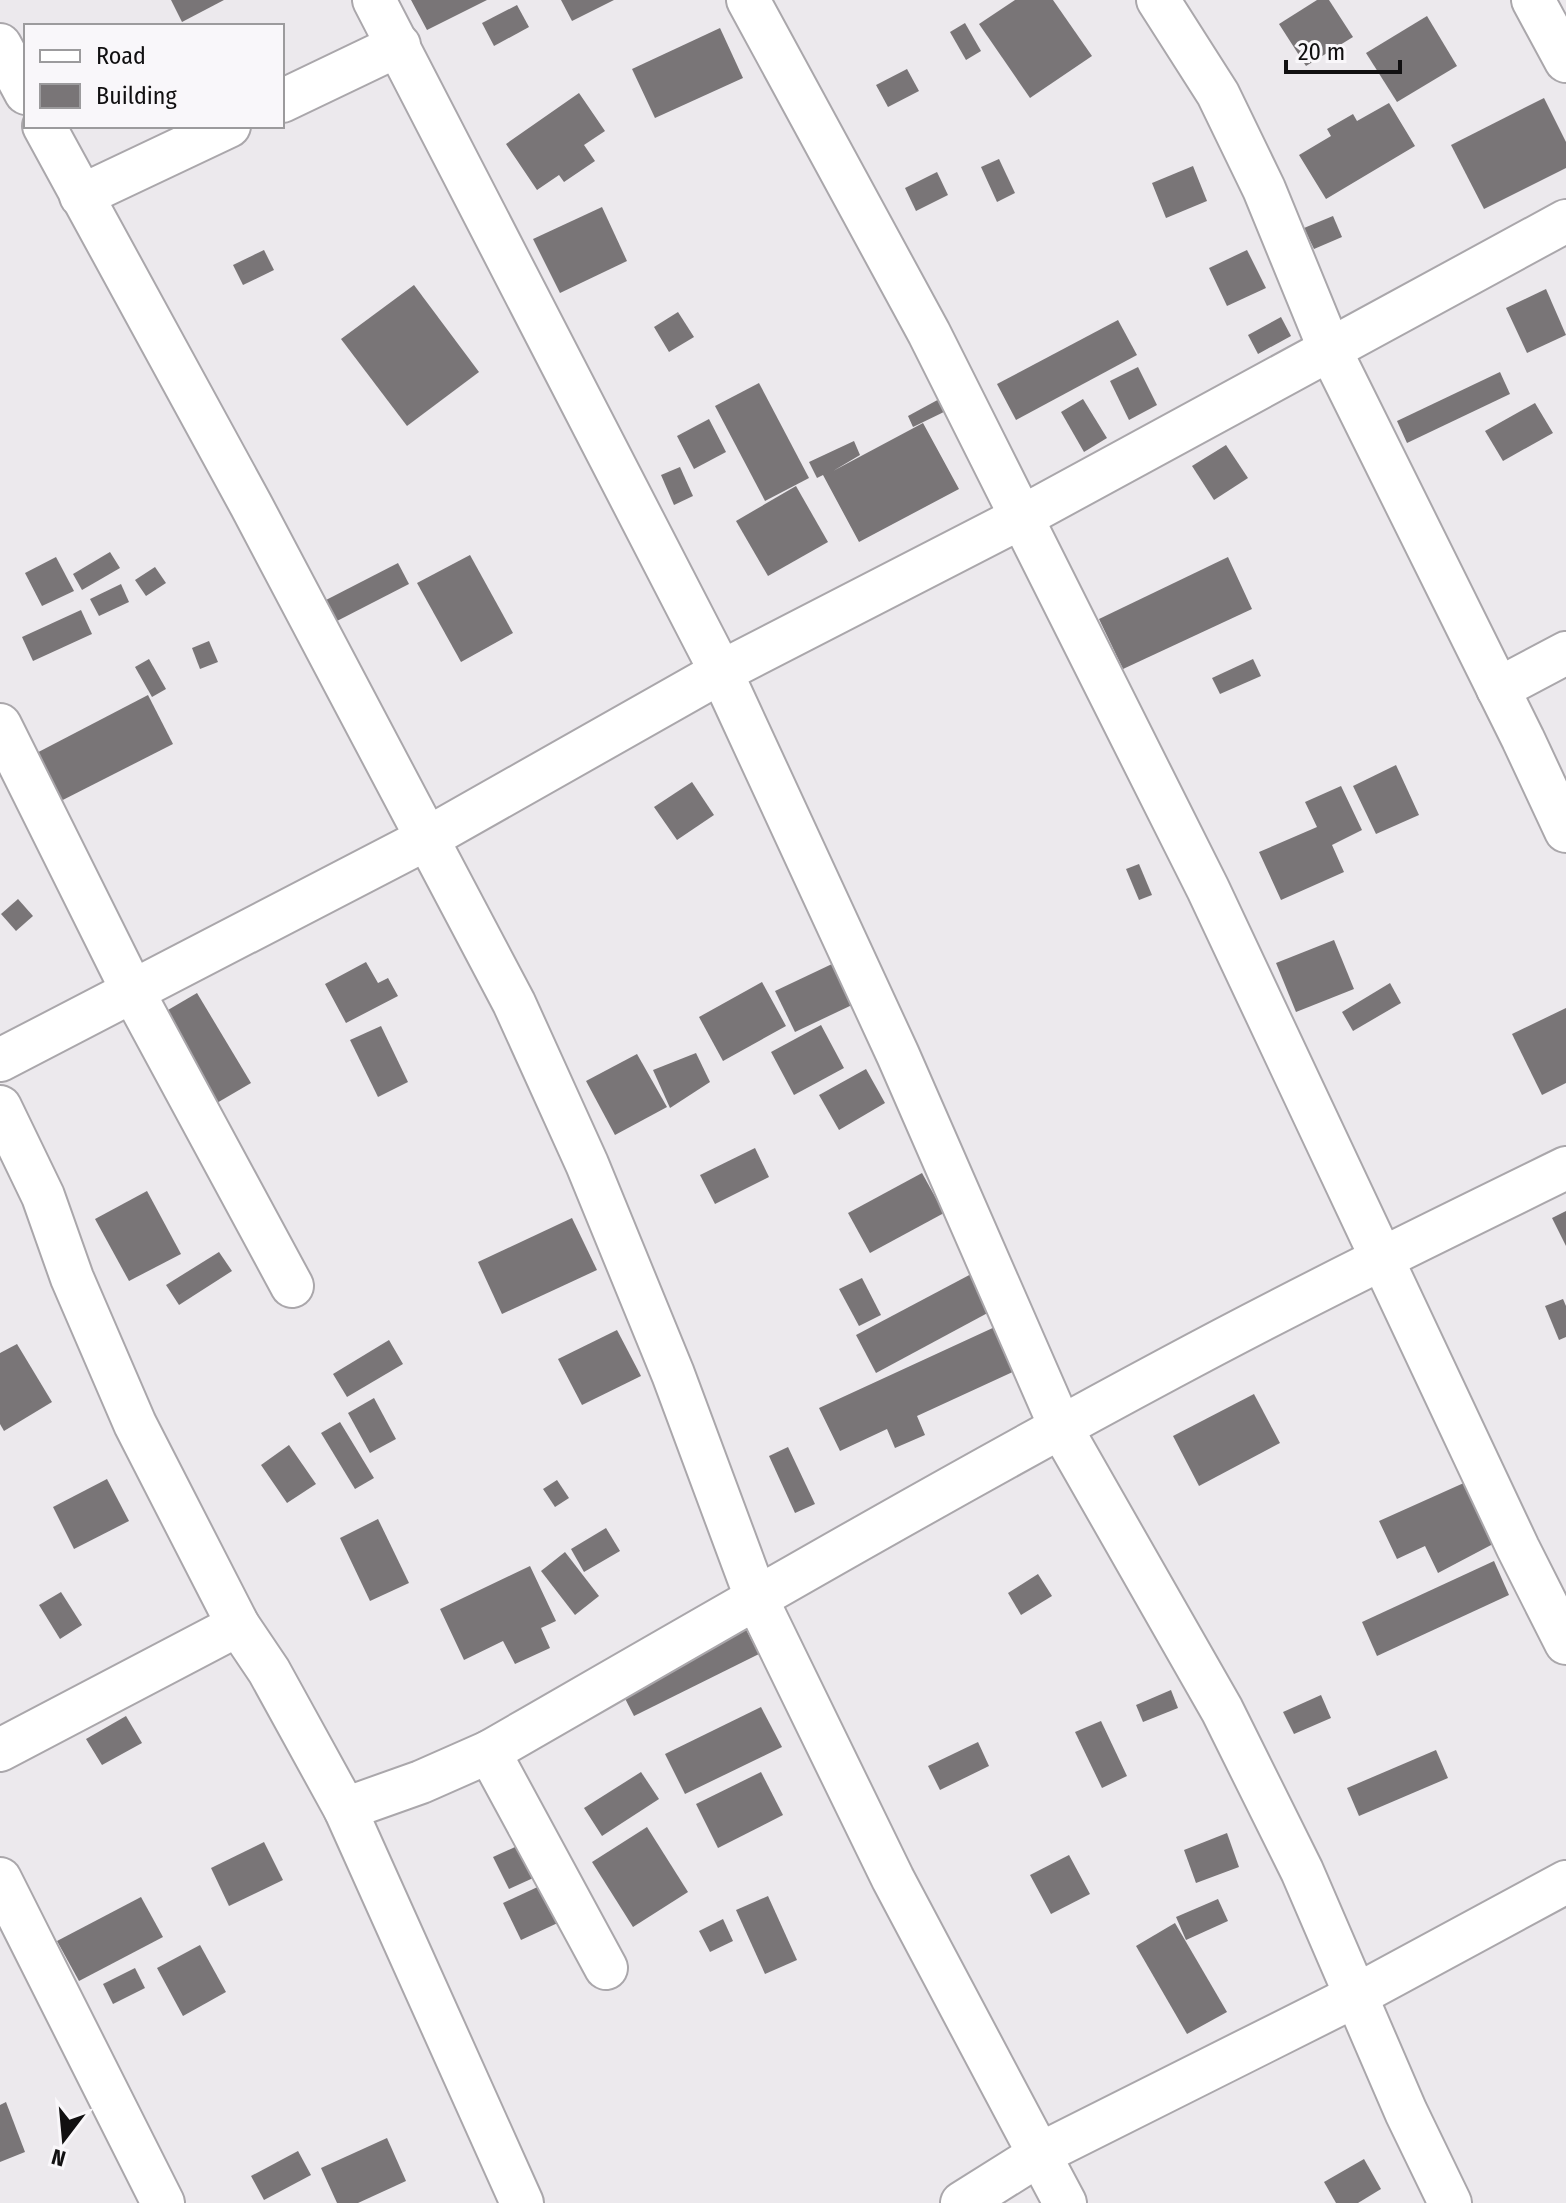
<svg xmlns="http://www.w3.org/2000/svg" width="1566" height="2203" viewBox="0 0 1566 2203" font-family="'Fira Sans Condensed',sans-serif">
  <style>
    .building { fill: #797577 }
    .lines { fill: none; stroke-linecap: round; stroke-linejoin: round }
    .street-casing { stroke: #aaa7ab; stroke-width: 46 }
    .street { stroke: #fff; stroke-width: 42 }
  </style>
  <rect width="100%" height="100%" fill="#ece9ed"/>
  <!-- building -->
  <g class="building">
    <path d="M171,0H224L182,22Z"/>
    <path d="M411,0H487L427,30Z"/>
    <path d="M561,0H614L572,21Z"/>
    <path d="M1015,0H1053L1092,56L1030,98L979,24Z"/>
    <path d="M1317,0H1329L1353,37L1306,66L1279,24Z"/>
    <path d="M517,5L529,27L494,46L482,23Z"/>
    <path d="M1427,16L1457,66L1397,102L1366,53Z"/>
    <path d="M965,23L981,51L966,60L950,32Z"/>
    <path d="M720,28L743,78L655,118L632,69Z"/>
    <path d="M907,69L919,91L888,107L876,85Z"/>
    <path d="M579,93L605,131L584,145L595,161L564,182L559,175L537,190L506,144Z"/>
    <path d="M1544,98L1566,142V168L1484,209L1451,145Z"/>
    <path d="M1389,103L1415,146L1326,199L1299,155L1331,136L1327,129L1353,114L1357,121Z"/>
    <path d="M999,159L1015,193L997,202L981,167Z"/>
    <path d="M1193,166L1207,201L1166,218L1152,183Z"/>
    <path d="M937,172L948,195L916,211L905,188Z"/>
    <path d="M602,207L627,261L560,293L533,239Z"/>
    <path d="M1333,216L1342,237L1314,249L1304,228Z"/>
    <path d="M264,250L274,270L243,285L233,265Z"/>
    <path d="M1247,250L1266,288L1227,306L1209,268Z"/>
    <path d="M414,285L479,372L407,426L341,339Z"/>
    <path d="M1546,289L1566,335L1527,353L1506,308Z"/>
    <path d="M678,312L694,337L669,352L654,327Z"/>
    <path d="M1281,317L1291,336L1258,354L1248,335Z"/>
    <path d="M1118,320L1137,355L1016,420L997,384Z"/>
    <path d="M1138,367L1157,405L1129,420L1110,381Z"/>
    <path d="M1500,372L1510,394L1407,443L1397,421Z"/>
    <path d="M759,383L809,478L765,501L715,406Z"/>
    <path d="M943,397L950,409L913,427L908,416Z"/>
    <path d="M1083,399L1107,438L1084,452L1061,412Z"/>
    <path d="M1535,403L1553,433L1503,461L1485,431Z"/>
    <path d="M709,419L726,452L694,469L677,436Z"/>
    <path d="M923,423L959,489L859,542L823,475L817,478L809,462L854,441L860,455L833,471Z"/>
    <path d="M1226,445L1248,478L1214,500L1192,466Z"/>
    <path d="M680,467L693,496L674,505L661,475Z"/>
    <path d="M796,486L828,542L768,576L736,521Z"/>
    <path d="M110,552L120,568L82,590L73,574Z"/>
    <path d="M470,555L513,633L461,662L417,583Z"/>
    <path d="M56,557L74,591L42,606L25,573Z"/>
    <path d="M1228,557L1252,609L1123,669L1099,619Z"/>
    <path d="M398,563L409,584L337,621L326,600Z"/>
    <path d="M155,567L166,583L146,596L135,580Z"/>
    <path d="M121,584L129,602L99,616L90,599Z"/>
    <path d="M81,610L92,634L33,661L22,637Z"/>
    <path d="M209,641L218,662L200,669L192,648Z"/>
    <path d="M149,659L166,689L152,697L135,667Z"/>
    <path d="M1253,659L1261,676L1220,694L1212,678Z"/>
    <path d="M148,695L173,744L49,807L25,759Z"/>
    <path d="M1396,765L1419,815L1376,834L1353,786Z"/>
    <path d="M692,782L714,815L677,840L654,807Z"/>
    <path d="M1341,786L1362,830L1332,845L1344,872L1281,900L1259,852L1317,827L1305,802Z"/>
    <path d="M1139,864L1152,895L1139,900L1126,869Z"/>
    <path d="M18,899L33,916L16,931L1,914Z"/>
    <path d="M1334,940L1354,989L1296,1012L1276,963Z"/>
    <path d="M366,962L378,983L388,978L398,996L346,1023L325,984Z"/>
    <path d="M832,964L852,1005L795,1032L775,991Z"/>
    <path d="M762,982L786,1026L723,1061L699,1017Z"/>
    <path d="M1390,983L1401,1003L1353,1031L1342,1012Z"/>
    <path d="M197,993L251,1083L210,1107L156,1017Z"/>
    <path d="M1566,1008V1083L1542,1095L1512,1034Z"/>
    <path d="M821,1025L844,1068L794,1095L771,1052Z"/>
    <path d="M381,1026L408,1082L378,1097L350,1040Z"/>
    <path d="M696,1053L710,1082L670,1108L653,1070Z"/>
    <path d="M637,1054L667,1107L615,1135L586,1081Z"/>
    <path d="M866,1069L885,1103L839,1130L819,1095Z"/>
    <path d="M755,1148L769,1177L715,1204L700,1175Z"/>
    <path d="M922,1173L944,1213L870,1253L848,1213Z"/>
    <path d="M147,1191L181,1254L129,1281L95,1219Z"/>
    <path d="M1566,1211V1246L1552,1218Z"/>
    <path d="M572,1218L597,1270L502,1314L478,1262Z"/>
    <path d="M219,1252L232,1271L179,1305L166,1285Z"/>
    <path d="M975,1272L995,1309L876,1373L856,1335Z"/>
    <path d="M862,1278L881,1315L859,1326L839,1289Z"/>
    <path d="M1563,1299L1566,1306V1337L1559,1340L1545,1306Z"/>
    <path d="M997,1326L1017,1370L917,1416L925,1435L895,1448L887,1429L840,1451L819,1408Z"/>
    <path d="M617,1330L641,1376L582,1405L558,1359Z"/>
    <path d="M389,1340L403,1364L347,1397L333,1374Z"/>
    <path d="M17,1344L52,1402L4,1431L0,1424V1353Z"/>
    <path d="M1254,1394L1280,1443L1199,1486L1173,1436Z"/>
    <path d="M374,1398L396,1439L370,1453L348,1413Z"/>
    <path d="M340,1422L374,1478L355,1489L321,1433Z"/>
    <path d="M289,1445L316,1484L287,1503L261,1465Z"/>
    <path d="M788,1447L815,1504L795,1513L769,1456Z"/>
    <path d="M107,1479L129,1521L74,1549L53,1507Z"/>
    <path d="M557,1480L569,1498L555,1507L543,1489Z"/>
    <path d="M1466,1482L1493,1544L1438,1573L1425,1546L1397,1559L1379,1521Z"/>
    <path d="M378,1519L409,1583L370,1601L340,1538Z"/>
    <path d="M606,1528L620,1551L584,1572L571,1549Z"/>
    <path d="M565,1552L599,1596L575,1615L541,1571Z"/>
    <path d="M1494,1561L1509,1595L1377,1656L1362,1622Z"/>
    <path d="M530,1566L556,1621L541,1628L550,1648L515,1664L503,1641L464,1660L440,1609Z"/>
    <path d="M1038,1574L1052,1596L1021,1615L1008,1593Z"/>
    <path d="M61,1592L82,1625L60,1639L39,1605Z"/>
    <path d="M741,1620L759,1654L634,1716L616,1681Z"/>
    <path d="M1171,1690L1178,1708L1143,1722L1136,1705Z"/>
    <path d="M1321,1695L1331,1718L1294,1734L1283,1712Z"/>
    <path d="M761,1707L782,1747L685,1794L665,1754Z"/>
    <path d="M126,1716L142,1743L102,1765L86,1739Z"/>
    <path d="M1101,1721L1127,1776L1102,1788L1075,1732Z"/>
    <path d="M978,1742L989,1766L940,1790L928,1766Z"/>
    <path d="M1436,1750L1448,1778L1359,1816L1347,1788Z"/>
    <path d="M641,1772L659,1799L602,1836L584,1808Z"/>
    <path d="M761,1772L783,1815L718,1848L696,1804Z"/>
    <path d="M647,1827L688,1892L633,1927L592,1862Z"/>
    <path d="M1227,1833L1239,1867L1196,1883L1184,1850Z"/>
    <path d="M264,1842L283,1880L229,1906L211,1868Z"/>
    <path d="M526,1842L542,1874L509,1889L493,1857Z"/>
    <path d="M1069,1855L1090,1894L1051,1914L1030,1875Z"/>
    <path d="M544,1884L562,1921L521,1940L503,1903Z"/>
    <path d="M768,1896L797,1960L765,1974L736,1910Z"/>
    <path d="M141,1897L163,1937L79,1981L57,1941Z"/>
    <path d="M1218,1899L1228,1921L1186,1940L1176,1917Z"/>
    <path d="M723,1919L733,1941L710,1952L699,1931Z"/>
    <path d="M1175,1923L1227,2012L1187,2034L1136,1946Z"/>
    <path d="M200,1945L226,1992L183,2016L157,1968Z"/>
    <path d="M135,1968L145,1988L113,2004L103,1984Z"/>
    <path d="M6,2102L25,2152L0,2162V2105Z"/>
    <path d="M387,2138L406,2181L358,2203H337L321,2168Z"/>
    <path d="M298,2151L311,2175L264,2200L251,2176Z"/>
    <path d="M1364,2159L1381,2189L1358,2203H1336L1324,2182Z"/>
  </g>
  <g class="lines">
    <!-- street casing -->
    <g class="street-casing">
      <g id="street">
        <path d="M374,0L721,672L898,1055L1061,1428L1222,1710L1302,1871L1406,2112L1450,2203"/>
        <path d="M748,0L929,333L1208,889L1518,1548L1566,1643"/>
        <path d="M1158,0L1218,94L1264,189L1330,350L1523,739L1566,831"/>
        <path d="M1533,0L1566,61"/>
        <path d="M0,45L26,93"/>
        <path d="M282,101L399,45"/>
        <path d="M44,126L251,505L514,1003L587,1164L673,1374L757,1600L893,1879L1065,2203"/>
        <path d="M81,196L229,126"/>
        <path d="M1498,689L1566,653"/>
        <path d="M0,725L132,990L292,1286"/>
        <path d="M0,1060L426,839L721,672L1022,517L1566,221"/>
        <path d="M0,1107L43,1196L72,1278L135,1424L238,1625L269,1671L345,1809L522,2203"/>
        <path d="M0,1750L238,1625"/>
        <path d="M489,1752L606,1968"/>
        <path d="M345,1809L421,1782L489,1752C715,1622 940,1491 1170,1368C1300,1298 1433,1233 1566,1168"/>
        <path d="M0,1879L163,2203"/>
        <path d="M962,2203L1040,2154L1357,1995L1566,1882"/>
      </g>
    </g>
    <!-- street -->
    <use href="#street" class="street"/>
  </g>
  <!-- legend -->
  <rect x="24" y="24" width="260" height="104" fill="#f9f7fa" stroke="#9c9b9d" stroke-width="2"/>
  <rect x="40" y="50" width="40" height="12" fill="#ffffff" stroke="#9c9b9d" stroke-width="2"/>
  <text x="96" y="64" font-size="24" fill="#111011">Road</text>
  <rect x="40" y="84" width="40" height="24" fill="#797577" stroke="#9c9b9d" stroke-width="2"/>
  <text x="96" y="104" font-size="24" fill="#111011">Building</text>
  <!-- north arrow -->
  <g transform="translate(64 2139) rotate(196)" stroke="#f9f7fa" stroke-width="6" paint-order="stroke">
  <path d="M0-6L14 30L0 20L-14 30Z" fill="#111011"/>
  <text y="-12" font-size="22" font-weight="bold" text-anchor="middle" fill="#111011">N</text>
  </g>
  <!-- scale -->
  <path d="M1286 60v12h114v-12" fill="none" stroke="#111011" stroke-width="4"/>
  <text x="1298" y="60" font-size="24" fill="#111011" stroke="#f9f7fa" stroke-width="6" paint-order="stroke">20 m</text>
</svg>
